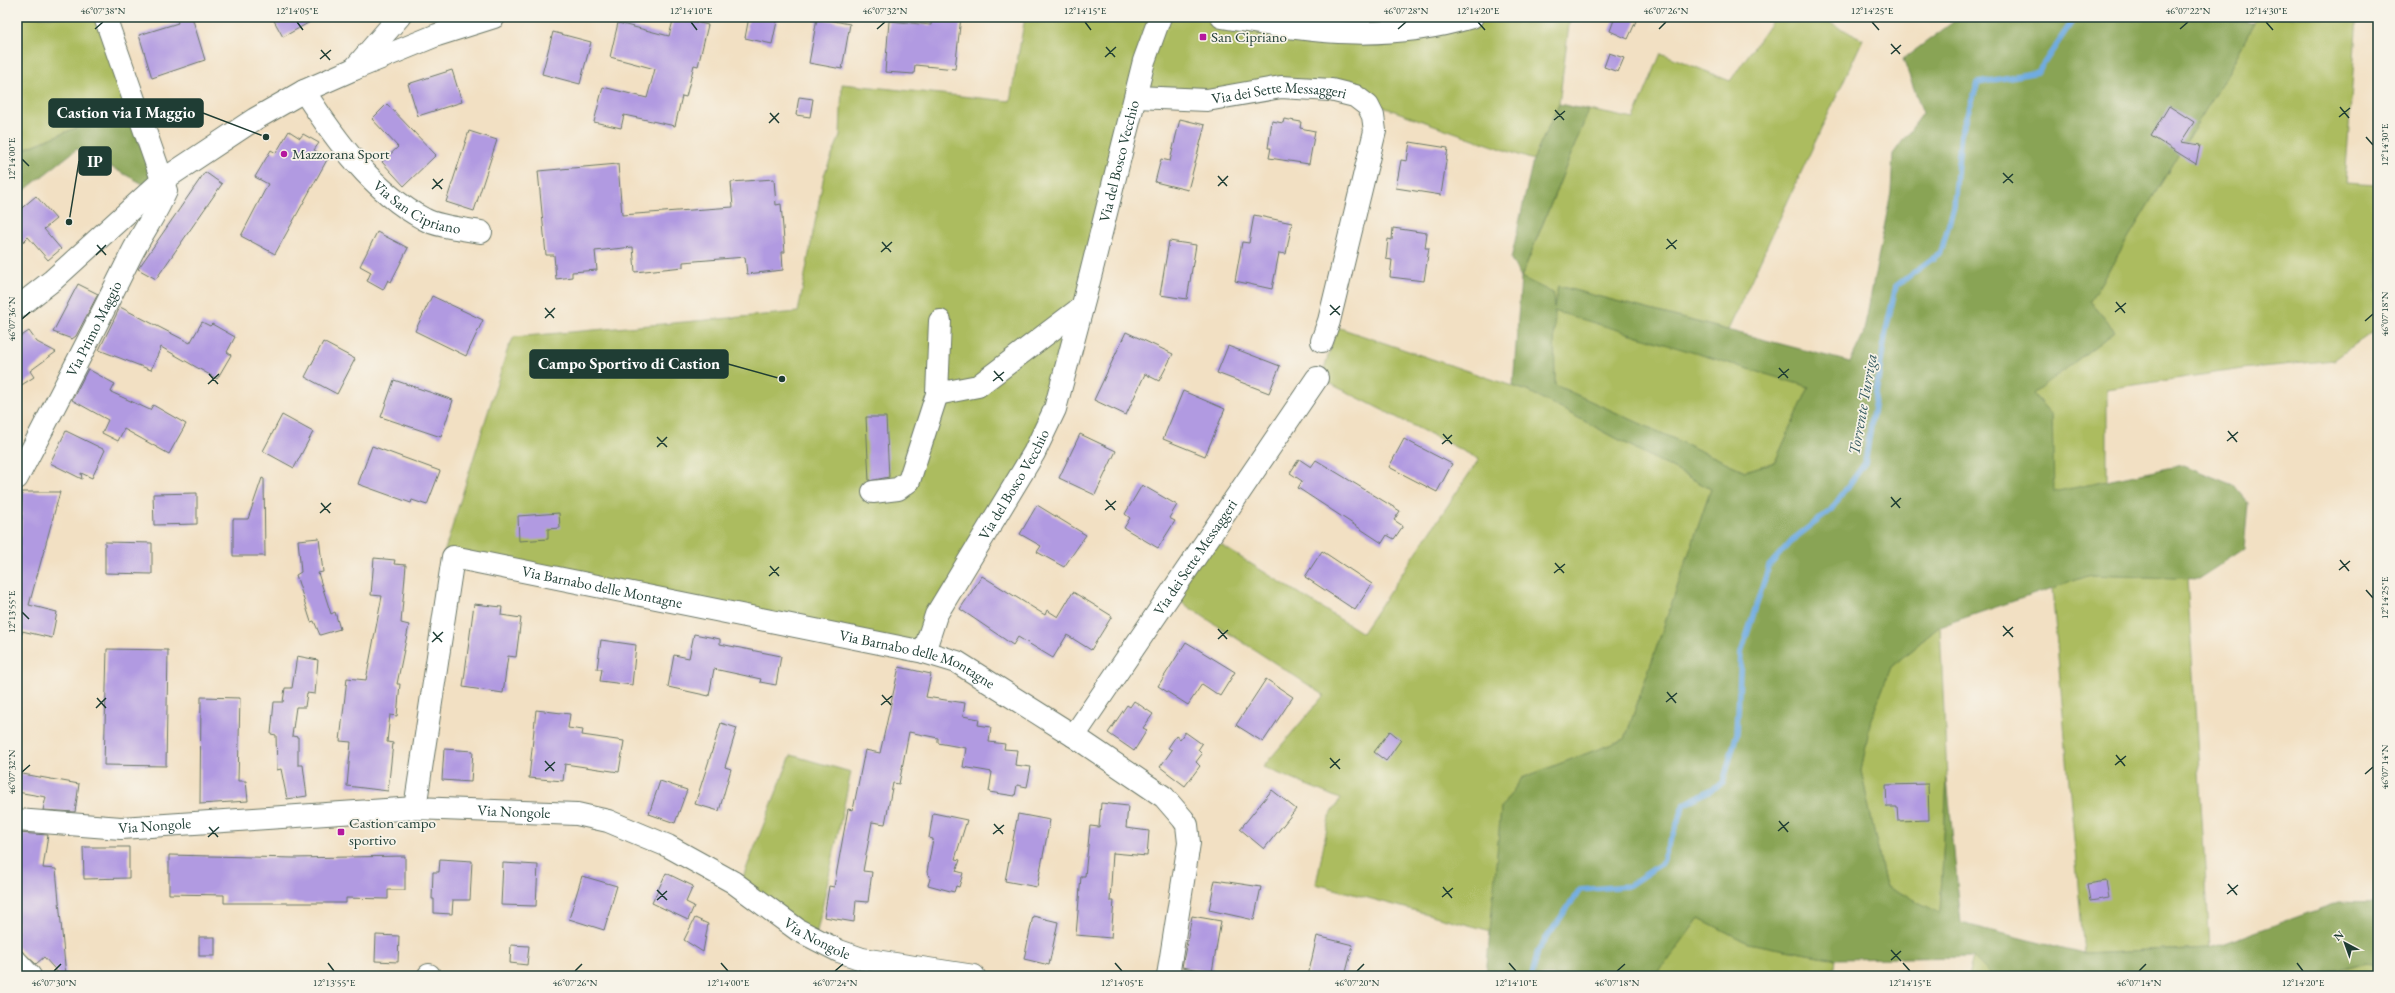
<svg xmlns="http://www.w3.org/2000/svg" width="2395" height="993" viewBox="0 0 2395 993" font-family="'EB Garamond',serif">
  <style>
    .green { fill: #acbc5e; stroke: #667c49 }
    .forest { fill: #89a455; stroke: #547044; fill-rule: evenodd }
    .lines { fill: none; stroke-linecap: round; stroke-linejoin: round }
    .stream { stroke: #70ace1; stroke-width: 5.5 }
    .building { fill: #b19ae1 }
    .minor-casing { stroke: #697666; stroke-width: 24 }
    .major-casing { stroke: #697666; stroke-width: 24 }
    .minor { stroke: #fff; stroke-width: 22 }
    .major { stroke: #fff; stroke-width: 22 }
    .ticks { fill: none; stroke: #1f3d34; stroke-width: 1.5 }
    .poi-dot { fill: #b5179e; stroke: #f7f3e8; stroke-width: 1.5 }
    .labels { text-anchor: middle; stroke-width: 3.5; stroke-linejoin: round; paint-order: stroke }
    .poi-label { font-size: 15px; fill: #1f3d34; stroke: #f7f3e8; text-anchor: start }
    .street-label { font-size: 15px; fill: #1f3d34; stroke: #f7f3e8 }
    .water-label { font-size: 16px; font-style: italic; fill: #33595f; stroke: #f7f3e8 }
    .leader { fill: none; stroke: #1f3d34; stroke-width: 1.5 }
    .callout-dot { fill: #1f3d34; stroke: #f7f3e8; stroke-width: 1.5 }
    .callout { fill: #1f3d34; stroke: #1f3d34; stroke-width: 1.5 }
    .callout-label { font-size: 16px; text-anchor: middle; font-weight: bold; fill: #fff }
    .neatline { fill: none; stroke: #1f3d34; stroke-width: 1.5 }
    .ticks-label { font-size: 10px; text-anchor: middle; fill: #1f3d34 }
  </style>
  <rect width="100%" height="100%" fill="#f7f3e8"/>
  <filter id="ink" filterUnits="userSpaceOnUse"><feTurbulence type="fractalNoise" baseFrequency=".025" numOctaves="2"/><feDisplacementMap in="SourceGraphic" scale="8" xChannelSelector="R" yChannelSelector="G"/><feConvolveMatrix kernelMatrix="1 2 1 2 8 2 1 2 1" color-interpolation-filters="sRGB"/></filter>
  <filter id="wash" filterUnits="userSpaceOnUse"><feTurbulence type="fractalNoise" baseFrequency=".012" numOctaves="4" result="noise"/><feDisplacementMap in="SourceGraphic" scale="16" xChannelSelector="R" yChannelSelector="G"/><feGaussianBlur stdDeviation="0.9" result="paint"/><feColorMatrix in="noise" values="0 0 0 0 0 0 0 0 0 0 0 0 0 0 0 0 0 1.4 0 .05"/><feComposite in="paint" operator="in"/></filter>
  <g filter="url(#wash)">
    <rect width="100%" height="100%" fill="#f2e0c3"/>
    <!-- green -->
    <g class="green">
      <path d="M17,17H97L131,118L83,125L17,152Z"/>
      <path d="M1025,17H1570L1559,104L1533,160L1366,101L1321,88L1137,95L1057,410L915,645L443,556L508,348L514,337L798,312L824,175L840,136L842,84L1010,101Z"/>
      <path d="M1775,17H1817L1863,39L1728,330L1558,286L1554,310L1809,387L1775,462L1745,471L1555,385L1553,293L1521,278L1589,110L1634,119L1661,53L1730,81Z"/>
      <path d="M2257,17H2357L2345,183L2378,185V328L2334,360L2242,369L2107,389V481L2053,493L2052,416L2033,394L2115,331L2090,301L2229,71Z"/>
      <path d="M1337,327L1530,392L1711,489L1625,739L1522,778L1501,808L1491,931L1316,884L1329,818L1340,799L1263,767L1324,695L1167,593L1208,537L1362,633L1479,459L1321,379Z"/>
      <path d="M2091,575L2187,578L2210,948L2084,954L2052,588Z"/>
      <path d="M1940,626L1947,778L1940,914L1886,886L1861,771L1871,719L1891,667Z"/>
      <path d="M791,755L851,772L815,941L741,882Z"/>
      <path d="M1699,918L1748,943L1835,959L1833,976H1656Z"/>
      <path d="M1973,957L1992,976H1968Z"/>
      <path d="M2367,962L2378,966V976H2314Z"/>
    </g>
    <!-- forest -->
    <g class="forest">
      <path d="M1960,17H2213L2254,23L2229,71L2090,301L2115,331L2033,394L2052,415L2054,492L2183,465L2233,485L2248,503L2244,549L2198,579L2091,575L1940,626L1891,667L1871,719L1861,771L1886,886L1940,913L1947,778L1961,923L2084,954L2210,948L2339,902L2378,903V966L2367,962L2314,976H1992L1973,957L1835,959L1748,943L1699,918L1656,976H1486L1501,808L1522,778L1625,739L1711,489L1530,392L1513,386L1521,278L1511,259L1533,160L1559,104L1589,110L1521,277L1553,293L1554,308L1558,286L1850,362L1863,335L1891,192L1893,154L1923,113L1903,59ZM1554,311L1809,387L1775,462L1745,471L1555,385Z"/>
      <path d="M131,118L158,192L77,149L17,196V152L83,125Z"/>
    </g>
    <g class="lines">
      <!-- stream -->
      <path class="stream" d="M1532,976L1538,950L1580,890L1628,886L1661,864L1685,804L1723,783L1737,733L1741,653L1769,566L1792,540L1830,511L1865,463L1886,330L1896,286L1941,252L1954,206L1961,132L1978,83L2038,72L2075,17"/>
    </g>
    <g id="blocks">
      <!-- building -->
      <g class="building">
        <path d="M176,17H192L205,60L152,78L139,35L178,23Z"/>
        <path d="M272,17H319L283,37Z"/>
        <path d="M674,17L708,25L698,66L694,65L686,97L682,96L675,126L624,115L621,128L594,122L603,87L647,98L655,69L610,57L618,23L669,36Z"/>
        <path d="M749,17H778L772,44L745,38Z"/>
        <path d="M932,17H961L955,69L915,65L914,74L885,72L889,21L931,25Z"/>
        <path d="M1615,17H1627L1636,21L1628,39L1610,31Z"/>
        <path d="M817,18L850,24L842,69L809,63Z"/>
        <path d="M553,32L591,42L580,84L542,74Z"/>
        <path d="M1609,53L1624,58L1618,72L1604,67Z"/>
        <path d="M452,70L462,102L418,116L408,84Z"/>
        <path d="M799,97L813,99L810,117L796,115Z"/>
        <path d="M387,104L436,155L404,186L382,162L398,147L372,119Z"/>
        <path d="M2169,106L2194,122L2181,142L2200,145L2196,164L2151,136Z"/>
        <path d="M1180,119L1205,125L1188,190L1155,182L1161,159L1170,161Z"/>
        <path d="M1284,119L1301,122L1300,128L1315,131L1309,164L1269,158L1271,148H1268L1272,121L1283,123Z"/>
        <path d="M289,131L300,138L303,134L319,143L314,150L328,158L275,254L241,236L268,184L255,177L271,150L276,153Z"/>
        <path d="M469,131L497,140L474,211L446,202Z"/>
        <path d="M1410,142L1448,148L1441,195L1396,188L1401,160L1407,161Z"/>
        <path d="M618,164L622,215L733,207L731,182L774,179L776,205L781,204L785,252H782L783,270L747,274L745,257L683,262V267L635,272L633,247L595,251L597,270L572,272V277L556,279L554,255H546L538,171Z"/>
        <path d="M205,172L222,184L156,279L138,269Z"/>
        <path d="M36,196L56,219L44,229L61,249L48,260L28,237L17,248V212Z"/>
        <path d="M1254,215L1292,223L1286,254L1279,253L1272,289L1235,281L1242,242L1249,243Z"/>
        <path d="M1393,228L1427,233L1425,248H1429L1424,281L1390,277L1392,260L1386,259L1388,239L1392,240Z"/>
        <path d="M377,232L408,248L391,282L388,280L383,290L367,281L371,272L360,266Z"/>
        <path d="M1169,241L1196,245L1187,299L1160,295Z"/>
        <path d="M78,284L98,294L76,336L72,339L53,332Z"/>
        <path d="M432,296L483,320L466,356L415,331Z"/>
        <path d="M120,307L190,343L202,322L210,326L212,324L235,337L227,352L231,355L217,379L161,347L151,370L99,350Z"/>
        <path d="M29,331L37,342L56,352L30,371L34,377L17,388V339Z"/>
        <path d="M1126,332L1173,354L1159,381L1145,374L1126,415L1094,400Z"/>
        <path d="M323,342L355,359L337,394L305,377Z"/>
        <path d="M1228,346L1280,366L1269,393L1217,373Z"/>
        <path d="M88,369L115,384L111,392L150,410L153,405L186,424L169,454L124,429L118,441L102,433L108,420L72,400Z"/>
        <path d="M394,380L453,400L441,437L381,417Z"/>
        <path d="M1183,391L1225,409L1205,456L1163,439Z"/>
        <path d="M282,415L313,432L294,468L263,451Z"/>
        <path d="M866,417H886L889,477L869,481Z"/>
        <path d="M66,431L105,450L92,478L81,473L82,479L50,463Z"/>
        <path d="M1080,434L1116,451L1095,495L1059,478Z"/>
        <path d="M1404,439L1452,464L1437,492L1389,467Z"/>
        <path d="M372,446L440,471L427,505L412,500L411,503L358,484Z"/>
        <path d="M1299,459L1311,467L1316,460L1400,511L1394,520L1403,526L1394,539L1387,535L1382,543L1298,488L1302,481L1290,473Z"/>
        <path d="M262,478L264,479L265,556H233V519H248Z"/>
        <path d="M1142,485L1177,505L1169,518L1175,521L1158,548L1124,528L1130,518L1125,514Z"/>
        <path d="M22,492H60L29,605L57,612L52,638L22,631V634L17,633V537H21Z"/>
        <path d="M197,493V524L154,525L153,494Z"/>
        <path d="M1037,505L1086,535L1064,567L1037,552L1041,546L1020,534Z"/>
        <path d="M559,513L560,528L548,529V539L519,541L518,516Z"/>
        <path d="M319,538L323,572L318,573L331,614L335,612L340,629L320,635L314,621L311,622L296,575L301,572L298,540Z"/>
        <path d="M105,542L152,543V574L105,573Z"/>
        <path d="M1322,551L1372,584L1355,610L1305,577Z"/>
        <path d="M374,558L395,560L394,564L406,565L401,623L409,625L397,684H400L397,716L390,715L387,742L393,743L388,791L347,786L351,742L340,741L347,678L366,680L382,596L371,595Z"/>
        <path d="M982,576L1045,615L1047,610L1058,617L1073,592L1112,616L1091,650L1067,635L1053,658L1018,637L1013,645L960,609Z"/>
        <path d="M474,604L502,607L501,615L521,618L516,657L508,656L503,693L463,687Z"/>
        <path d="M694,634L720,639V644L781,656L776,685L760,682L761,679L714,669L709,696L668,687L674,655L689,658Z"/>
        <path d="M601,640L636,645L632,685L600,681L602,669H597Z"/>
        <path d="M1186,642L1235,672L1220,696L1202,684L1188,705L1158,686Z"/>
        <path d="M107,649L168,650L166,766L104,765Z"/>
        <path d="M297,656L318,660L315,694L307,693L305,707H296L292,736L298,737V765H303L307,796L287,799L281,769L277,770L276,735L271,734L274,702H283L285,688H292Z"/>
        <path d="M899,667L931,674L926,697L965,703L963,716L979,719L978,725L991,727L989,742L1005,744L1004,749L1017,750L1015,765L1031,767L1027,787L1017,785L1015,796L989,792L992,772L963,767L966,748L938,743V738L909,732L899,784L893,783L885,824L872,822L863,871L872,872L868,902L856,901L854,922L824,917L829,886L834,887L848,809L853,810L865,750L880,753Z"/>
        <path d="M1266,679L1293,697L1263,742L1236,725Z"/>
        <path d="M201,697L240,698L238,781H246L248,801L200,804Z"/>
        <path d="M1134,701L1153,714L1143,728L1147,730L1134,751L1108,733L1127,705L1130,707Z"/>
        <path d="M536,710L570,714L568,728L583,730L582,735L624,741L619,772L565,764L563,781L529,778Z"/>
        <path d="M721,723L737,728L725,767L731,769L719,811L695,804Z"/>
        <path d="M1390,731L1401,740L1386,761L1374,752Z"/>
        <path d="M1185,732L1202,744L1198,750L1202,754L1196,762L1200,766L1185,786L1160,767L1172,750L1168,748L1176,736L1180,739Z"/>
        <path d="M444,749L473,751L471,782L442,780Z"/>
        <path d="M17,773L79,784L75,812L43,810L46,797L17,792Z"/>
        <path d="M660,781L687,790L675,823L649,814Z"/>
        <path d="M1928,784L1929,820L1898,821L1897,807H1887L1886,785Z"/>
        <path d="M1272,790L1296,809L1264,849L1240,829Z"/>
        <path d="M1101,803L1128,806L1126,828L1149,831L1147,856L1113,853L1110,901H1114L1111,938L1076,935L1081,876H1085L1090,826L1099,827Z"/>
        <path d="M933,813L967,820L955,859L960,860L956,871L963,873L959,887L956,886L954,892L928,885L930,879L927,872L933,839L929,838Z"/>
        <path d="M1018,814L1050,820L1037,887L1005,881Z"/>
        <path d="M17,833L48,835L43,868L56,869L66,976H61L44,957L36,964L17,947V870L20,846L17,845Z"/>
        <path d="M83,847H129V878L84,879Z"/>
        <path d="M169,855L293,858L405,856V890H388V899L346,898V903H224V895L169,894Z"/>
        <path d="M440,859L472,861L470,900H453L452,914L434,913V899H432L433,872H439Z"/>
        <path d="M503,863L538,865L536,906L501,905Z"/>
        <path d="M666,873L693,886L686,902L694,906L688,920L652,903Z"/>
        <path d="M582,876L617,886L604,930L569,919Z"/>
        <path d="M1215,880L1261,887L1254,920L1209,910Z"/>
        <path d="M2106,881L2109,898L2090,901L2087,884Z"/>
        <path d="M1033,916L1058,922L1049,965L1024,959Z"/>
        <path d="M1192,916L1221,921L1212,972L1182,967Z"/>
        <path d="M695,918L708,924L703,952L684,940Z"/>
        <path d="M376,935L399,936L398,962L375,961Z"/>
        <path d="M1317,936L1353,945L1345,976H1308Z"/>
        <rect x="199" y="937" width="16" height="19"/>
        <path d="M511,945L529,946L527,965L510,963Z"/>
      </g>
    </g>
  </g>
  <g filter="url(#ink)">
    <use href="#blocks" fill-opacity="0" stroke="#697666" stroke-width="1"/>
    <g class="lines">
      <!-- minor casing -->
      <g class="minor-casing">
        <g id="minor">
          <path d="M354,69L399,17"/>
          <path id="s1" d="M304,91C335,139 373,192 424,219C438,227 465,229 481,232"/>
          <path id="s2" d="M1136,97L1207,100L1281,87L1331,90L1355,96L1368,106L1373,116L1375,131L1329,321L1322,341"/>
          <path d="M940,321L937,394L978,386L1082,307"/>
          <path id="s3" d="M17,478C56,404 94,330 131,255C142,233 156,214 166,191L105,17"/>
          <path d="M873,492L898,489L909,481L937,394"/>
          <path id="s4" d="M924,652L936,615L1034,453L1055,409L1085,297L1144,61L1160,17"/>
          <path id="s5" d="M1074,736L1317,378"/>
          <path id="s6" d="M415,808L453,557L924,652L957,662L1074,736L1164,797L1183,819L1187,825L1189,843L1168,976"/>
          <path id="s7" d="M17,820L121,828L415,808L577,814L608,821L668,846L733,882L798,930L839,951L862,959L974,976"/>
          <path d="M17,962L30,976"/>
          <path d="M429,975V976"/>
        </g>
      </g>
      <!-- major casing -->
      <g class="major-casing">
        <g id="major">
          <path d="M1222,17C1309,32 1385,43 1472,17"/>
          <path d="M17,308L53,280L163,180L255,119L304,91L354,69L437,35L494,17"/>
        </g>
      </g>
      <!-- minor -->
      <use href="#minor" class="minor"/>
      <!-- major -->
      <use href="#major" class="major"/>
    </g>
  </g>
  <!-- ticks -->
  <path class="ticks" d="M297,22L303,30M691,22L697,30M1085,22L1091,30M1478,22L1485,30M1872,22L1879,30M2266,22L2273,30M95,29L103,22M877,29L885,22M1398,29L1406,22M1659,29L1666,22M2180,29L2188,22M1891,44L1900,54M1106,47L1115,57M321,50L330,60M1891,54L1901,45M1105,57L1116,47M320,59L331,50M2340,107L2349,118M1555,110L1564,120M770,113L779,123M2339,117L2350,108M1554,120L1565,111M769,123L779,113M2366,137L2373,145M22,159L29,166M2003,173L2013,183M1218,176L1227,186M433,179L442,189M2003,183L2013,174M1218,186L1228,176M432,189L443,179M1667,239L1676,249M882,242L891,252M97,245L106,255M1666,249L1677,240M881,252L892,242M96,255L106,245M2116,302L2125,313M1330,305L1340,315M545,308L554,318M2115,312L2126,303M1330,315L1340,306M545,318L555,308M22,319L30,312M2365,321L2373,314M1779,368L1788,378M994,371L1003,381M209,374L218,384M1778,378L1789,369M993,381L1004,372M208,384L219,374M2228,431L2237,442M1443,434L1452,444M657,437L667,447M2227,441L2238,432M1442,444L1452,435M657,447L667,437M1891,497L1900,508M1106,500L1115,510M321,503L330,513M1891,507L1901,498M1105,510L1116,501M320,513L331,503M2340,560L2349,571M1555,563L1564,573M770,566L779,576M2339,570L2350,561M1554,573L1565,564M769,576L779,567M2366,590L2373,598M22,612L29,619M2003,626L2013,637M1218,629L1227,639M433,632L442,642M2003,636L2013,627M1218,639L1228,630M432,642L443,632M1667,692L1676,703M882,695L891,705M97,698L106,708M1666,702L1677,693M881,705L892,696M96,708L106,698M2116,755L2125,766M1330,758L1340,769M545,761L554,771M2115,765L2126,756M1330,768L1340,759M545,771L555,762M22,772L30,765M2365,774L2373,767M1779,821L1788,832M994,824L1003,834M209,827L218,837M1778,831L1789,822M993,834L1004,825M208,837L219,827M2228,884L2237,895M1443,887L1452,898M657,890L667,900M2227,894L2238,885M1442,897L1453,888M657,900L667,891M1891,950L1901,961M1891,960L1901,951M328,963L334,971M721,963L728,971M1115,963L1122,971M1509,963L1516,971M1903,963L1910,971M2297,963L2303,971M54,971L61,964M575,971L582,964M835,971L843,964M1357,971L1364,964M1617,971L1625,964M2139,971L2146,964"/>
  <!-- markers -->
  <g class="poi-dot">
    <rect x="1199" y="33" width="8" height="8" rx="2"/>
    <circle cx="284" cy="154" r="4"/>
    <rect x="337" y="828" width="8" height="8" rx="2"/>
  </g>
  <g class="labels">
    <!-- poi labels -->
    <g class="poi-label">
      <text x="1211" y="42">San Cipriano</text>
      <text x="292" y="159">Mazzorana Sport</text>
      <text x="349" y="828">Castion campo<tspan x="349" dy="17">sportivo</tspan></text>
    </g>
    <!-- street labels -->
    <g class="street-label">
      <text dy="5" stroke="none"><textPath href="#s2" startOffset="144">Via dei Sette Messaggeri</textPath></text>
      <text dy="5" stroke="none"><textPath href="#s4" startOffset="533">Via del Bosco Vecchio</textPath></text>
      <text dy="5" stroke="none"><textPath href="#s1" startOffset="166">Via San Cipriano</textPath></text>
      <text dy="5" stroke="none"><textPath href="#s3" startOffset="168">Via Primo Maggio</textPath></text>
      <text dy="5" stroke="none"><textPath href="#s4" startOffset="191">Via del Bosco Vecchio</textPath></text>
      <text dy="5" stroke="none"><textPath href="#s5" startOffset="216">Via dei Sette Messaggeri</textPath></text>
      <text dy="5" stroke="none"><textPath href="#s6" startOffset="406">Via Barnabo delle Montagne</textPath></text>
      <text dy="5" stroke="none"><textPath href="#s6" startOffset="730">Via Barnabo delle Montagne</textPath></text>
      <text dy="5" stroke="none"><textPath href="#s7" startOffset="498">Via Nongole</textPath></text>
      <text dy="5" stroke="none"><textPath href="#s7" startOffset="138">Via Nongole</textPath></text>
      <text dy="5" stroke="none"><textPath href="#s7" startOffset="834">Via Nongole</textPath></text>
    </g>
    <!-- water labels -->
    <g class="water-label">
      <text transform="translate(1862 404) rotate(-80)" y="6">Torrente Turriga</text>
    </g>
  </g>
  <!-- callouts -->
  <path class="leader" d="M266 137L203 113M69 222L79 161M782 379L728 364"/>
  <g class="callout-dot">
    <circle cx="266" cy="137" r="4"/>
    <circle cx="69" cy="222" r="4"/>
    <circle cx="782" cy="379" r="4"/>
  </g>
  <g class="callout">
    <rect x="49" y="99" width="154" height="28" rx="4"/>
    <rect x="79" y="147" width="32" height="28" rx="4"/>
    <rect x="530" y="350" width="198" height="28" rx="4"/>
  </g>
  <g class="callout-label">
    <text x="126" y="118">Castion via I Maggio</text>
    <text x="95" y="167">IP</text>
    <text x="629" y="369">Campo Sportivo di Castion</text>
  </g>
  <!-- margin -->
  <rect width="2395" height="993" fill="none" stroke="#f7f3e8" stroke-width="44"/>
  <!-- north arrow -->
  <g transform="translate(2345 943) rotate(319)" stroke="#f7f3e8" stroke-width="3" paint-order="stroke">
  <path d="M0-3L7 15L0 10L-7 15Z" fill="#1f3d34"/>
  <text y="-6" font-size="11" font-weight="bold" text-anchor="middle" fill="#1f3d34">N</text>
  </g>
  <rect x="22" y="22" width="2351" height="949" class="neatline"/>
  <g class="ticks-label">
    <text x="103" y="14">46°07'38"N</text>
    <text x="297" y="14">12°14'05"E</text>
    <text x="691" y="14">12°14'10"E</text>
    <text x="885" y="14">46°07'32"N</text>
    <text x="1085" y="14">12°14'15"E</text>
    <text x="1406" y="14">46°07'28"N</text>
    <text x="1478" y="14">12°14'20"E</text>
    <text x="1666" y="14">46°07'26"N</text>
    <text x="1872" y="14">12°14'25"E</text>
    <text x="2188" y="14">46°07'22"N</text>
    <text x="2266" y="14">12°14'30"E</text>
    <text transform="translate(2384 145) rotate(-90)" y="4">12°14'30"E</text>
    <text transform="translate(11 159) rotate(-90)" y="4">12°14'00"E</text>
    <text transform="translate(2384 314) rotate(-90)" y="4">46°07'18"N</text>
    <text transform="translate(11 319) rotate(-90)" y="4">46°07'36"N</text>
    <text transform="translate(2384 598) rotate(-90)" y="4">12°14'25"E</text>
    <text transform="translate(11 612) rotate(-90)" y="4">12°13'55"E</text>
    <text transform="translate(2384 767) rotate(-90)" y="4">46°07'14"N</text>
    <text transform="translate(11 772) rotate(-90)" y="4">46°07'32"N</text>
    <text x="54" y="986">46°07'30"N</text>
    <text x="334" y="986">12°13'55"E</text>
    <text x="575" y="986">46°07'26"N</text>
    <text x="728" y="986">12°14'00"E</text>
    <text x="835" y="986">46°07'24"N</text>
    <text x="1122" y="986">12°14'05"E</text>
    <text x="1357" y="986">46°07'20"N</text>
    <text x="1516" y="986">12°14'10"E</text>
    <text x="1617" y="986">46°07'18"N</text>
    <text x="1910" y="986">12°14'15"E</text>
    <text x="2139" y="986">46°07'14"N</text>
    <text x="2303" y="986">12°14'20"E</text>
  </g>
</svg>
